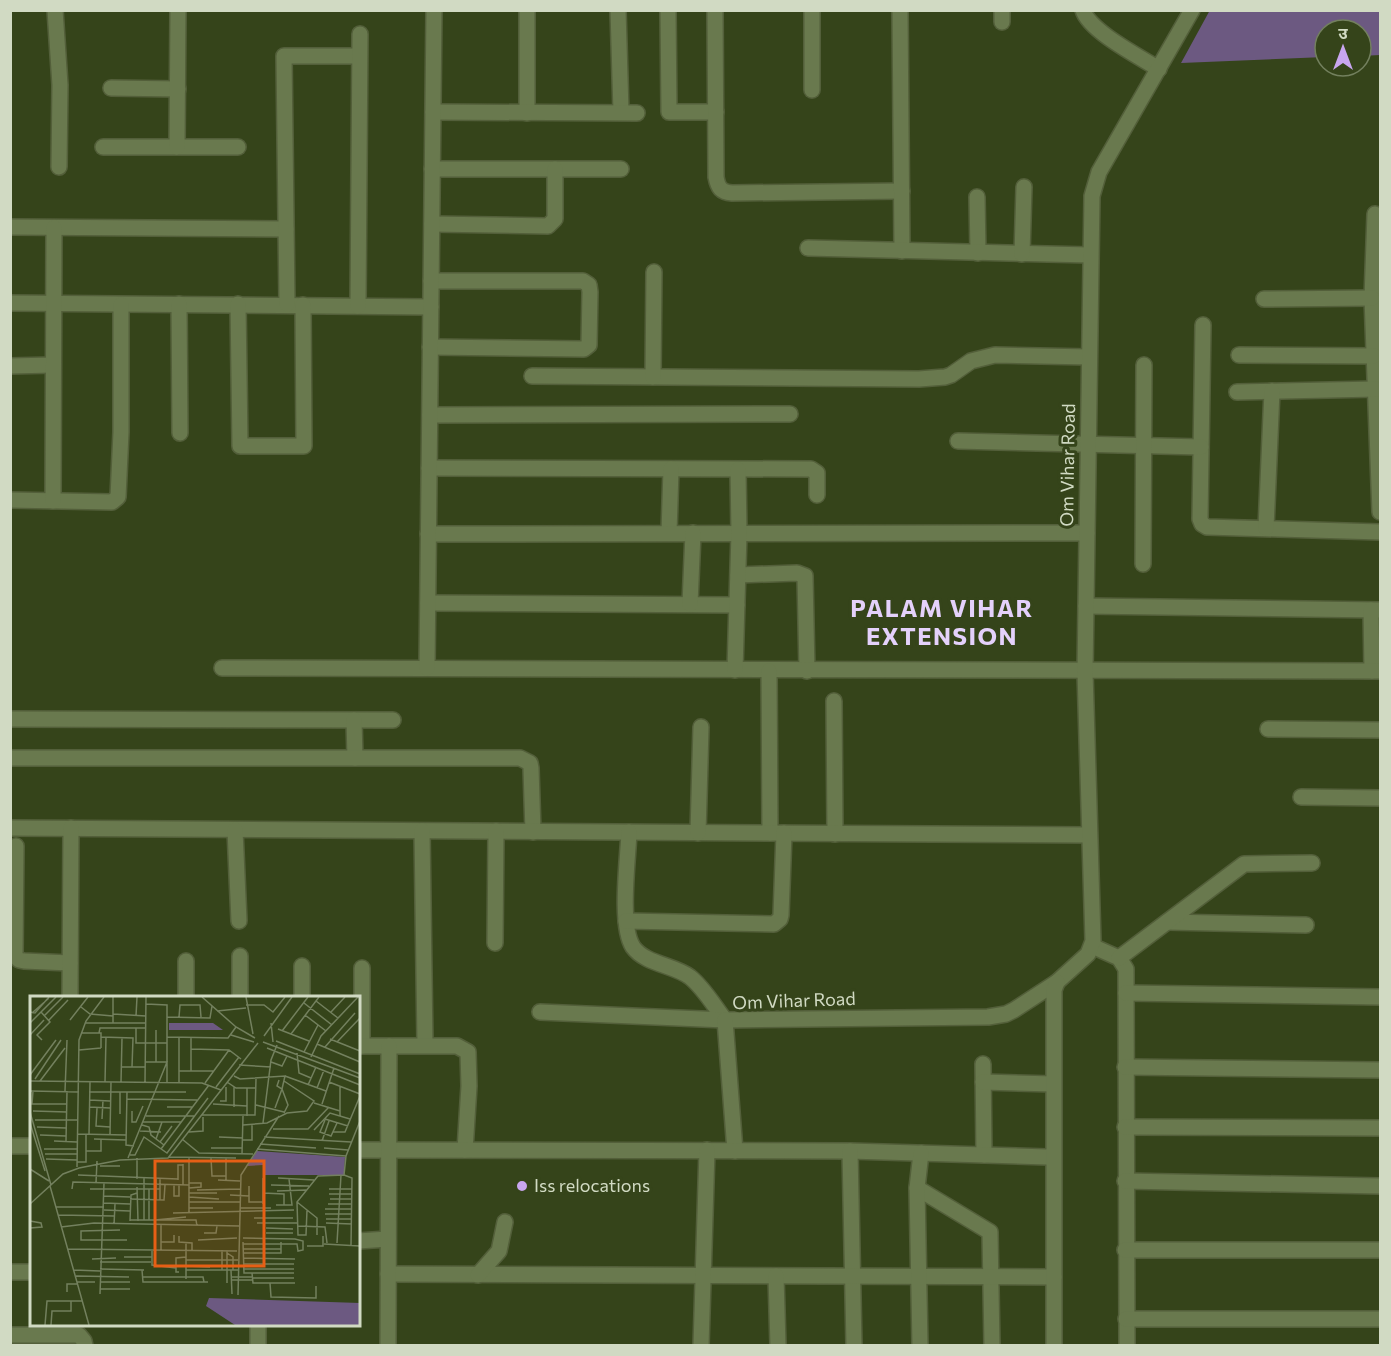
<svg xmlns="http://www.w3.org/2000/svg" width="1391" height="1356" viewBox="0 0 1391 1356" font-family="Commissioner,'Noto Sans Devanagari',sans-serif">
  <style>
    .green { fill: #6c5981 }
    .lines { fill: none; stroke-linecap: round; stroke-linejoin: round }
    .minor-casing { stroke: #535f3a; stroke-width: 18 }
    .minor { stroke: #69794e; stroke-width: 15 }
    .poi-dot { fill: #c8a6ef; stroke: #35441a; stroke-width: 2 }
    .labels { text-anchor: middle; stroke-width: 6; stroke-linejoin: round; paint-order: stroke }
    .street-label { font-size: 18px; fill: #d1dac3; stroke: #35441a }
    .poi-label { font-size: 18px; fill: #d1dac3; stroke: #35441a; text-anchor: start }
    .district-label { font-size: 24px; font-weight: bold; letter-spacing: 1.5px; fill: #e4d1fb; stroke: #35441a }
    .inset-road { fill: none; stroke: #73805e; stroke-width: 1.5 }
    .view { fill: #e75f15; fill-opacity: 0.15; stroke: #e75f15; stroke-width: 3 }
    .inset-edge { fill: none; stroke: #d1dac3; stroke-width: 3 }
  </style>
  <rect width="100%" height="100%" fill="#35441a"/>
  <!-- green -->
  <path class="green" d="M1210,10L1380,11V55L1361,56V30H1325V57L1181,63Z"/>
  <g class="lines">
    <!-- minor casing -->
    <g class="minor-casing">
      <g id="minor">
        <path d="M55,10L60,85L59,167"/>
        <path d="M527,10V113"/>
        <path d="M618,10L621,112"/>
        <path d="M668,10L669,112H716"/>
        <path d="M715,10L716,177C718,188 721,192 732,193L902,191"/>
        <path d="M812,10V90"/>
        <path d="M900,10L902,251"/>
        <path d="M1002,10V22"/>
        <path d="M1083,10C1089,31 1140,57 1159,69"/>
        <path d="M111,88L178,89"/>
        <path d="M433,112L637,113"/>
        <path d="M103,147H238"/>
        <path d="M177,147L178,10"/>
        <path d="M432,169H621"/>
        <path d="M977,197L978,253"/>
        <path d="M1375,214L1372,298L1380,512"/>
        <path d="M432,224L548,226L555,219V169"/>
        <path d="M10,227L286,229"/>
        <path d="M808,248L1090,255"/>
        <path d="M1022,254L1024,187"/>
        <path d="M1264,299L1372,298"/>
        <path d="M10,303L431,307"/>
        <path d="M179,304L180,433"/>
        <path d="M238,304L240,446H304L303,305"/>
        <path d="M287,304L284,56H359"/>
        <path d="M358,306L360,34"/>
        <path d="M1203,325L1200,519L1202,524L1207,527L1380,532"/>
        <path d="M430,347L584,349L589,345L590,292L589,285L583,281H431"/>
        <path d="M1239,355L1374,356"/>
        <path d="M10,366L53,365"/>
        <path d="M532,376L919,379L945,377L951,375L971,361L995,355L1089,357"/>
        <path d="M653,377L654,272"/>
        <path d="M1237,392L1376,389"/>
        <path d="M430,415L790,414"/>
        <path d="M958,441L1201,447"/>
        <path d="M429,468L811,469L817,473V495"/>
        <path d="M10,500L112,502L118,497L121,432V305"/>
        <path d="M53,501L54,228"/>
        <path d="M1266,528L1272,391"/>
        <path d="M669,533L671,469"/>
        <path d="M428,534L1087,533"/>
        <path d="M1143,564L1144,365"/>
        <path d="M738,575L797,573L805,576L807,671"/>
        <path d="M428,603L737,605"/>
        <path d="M690,604L693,533"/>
        <path d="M1086,606L1380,610"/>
        <path d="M1371,610L1372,671"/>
        <path d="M222,668L1380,671"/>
        <path d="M427,668L434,10"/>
        <path d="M735,670L739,533L738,470"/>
        <path d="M769,671L770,833"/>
        <path d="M834,701L835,834"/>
        <path d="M10,719L393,720"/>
        <path d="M354,720L355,758"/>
        <path d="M1268,729L1380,730"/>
        <path d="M10,758H520L530,763L531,768L533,832"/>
        <path d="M1301,797L1380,798"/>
        <path d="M10,828L1089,835"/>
        <path d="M235,830L239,921"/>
        <path d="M422,831L425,1044"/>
        <path d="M629,832C628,859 619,926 633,947C645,964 674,965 690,977C704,988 714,1006 725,1020"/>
        <path d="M698,833L701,727"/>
        <path d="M16,846L15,956L19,960L24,961L70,963"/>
        <path d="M626,921L774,924L780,919L781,915L784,833"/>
        <path d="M1167,922L1306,925"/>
        <path d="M495,943L496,831"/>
        <path d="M1092,946L1119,958L1126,969L1127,1346"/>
        <path d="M240,956V998"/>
        <path d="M1119,958L1244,864L1312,863"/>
        <path d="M302,966V998"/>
        <path d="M362,968V1046"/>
        <path d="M1126,993L1380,997"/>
        <path d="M70,998L71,828"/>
        <path d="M186,998V961"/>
        <path d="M540,1012L725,1020L988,1017L1006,1014L1014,1010L1057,982L1088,954L1093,941L1085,672L1092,196L1099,172L1192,10"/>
        <path d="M725,1020L735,1151"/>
        <path d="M358,1046H457L468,1052L469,1086L465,1150"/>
        <path d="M983,1064L984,1155"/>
        <path d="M1125,1067L1380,1070"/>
        <path d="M983,1082L1053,1084"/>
        <path d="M1125,1127L1380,1128"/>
        <path d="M10,1146H32"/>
        <path d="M358,1150L850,1151L1047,1157L1053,1155"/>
        <path d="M850,1151L854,1346"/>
        <path d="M1125,1181L1380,1186"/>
        <path d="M917,1188L990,1232L992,1346"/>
        <path d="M358,1241L388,1239"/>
        <path d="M1125,1250H1380"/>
        <path d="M10,1272H32"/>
        <path d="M388,1274L1054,1277"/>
        <path d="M478,1275L499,1251L505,1222"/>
        <path d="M776,1276L778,1346"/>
        <path d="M1126,1319H1380"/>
        <path d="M10,1335H79L84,1341L85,1346"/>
        <path d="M258,1346V1324"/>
        <path d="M388,1346L389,1046"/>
        <path d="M701,1346L707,1150"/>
        <path d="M920,1346L917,1188L921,1153"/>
        <path d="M1054,1346V990L1057,982"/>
      </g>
    </g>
    <!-- minor -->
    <use href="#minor" class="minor"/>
  </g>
  <!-- markers -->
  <circle class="poi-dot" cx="522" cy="1186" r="6"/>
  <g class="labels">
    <!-- street labels -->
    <g class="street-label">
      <text transform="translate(1068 465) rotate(-89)" y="6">Om Vihar Road</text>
      <text transform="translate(794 1001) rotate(-2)" y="6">Om Vihar Road</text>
    </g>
    <!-- poi labels -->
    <g class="poi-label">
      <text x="534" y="1192">Iss relocations</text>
    </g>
    <!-- district labels -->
    <g class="district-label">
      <text x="942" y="617">PALAM VIHAR<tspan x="942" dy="28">EXTENSION</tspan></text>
    </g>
  </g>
  <!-- overview -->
  <g transform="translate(30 996)">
    <rect width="330" height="330" fill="#35441a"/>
    <path d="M139,27H183L193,34H139ZM227,155L315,161L314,179H233V169L217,170ZM179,302L330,307V329H205L176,310Z" fill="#6c5981"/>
    <path class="inset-road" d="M83,1V27M172,1L206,31L225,42M216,1L223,38M286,5L308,22M274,7L302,29M116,8L137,9V87M216,9H234L243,16L255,1M51,11L60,18L83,20M187,15L216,12M0,16L5,17L19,1M11,16L20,26L7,39L12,44M301,16L315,1M2,17L19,2M83,18L116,20M275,19L296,35M14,20L33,1M106,20L107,1M137,21L180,22L182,10M149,21L150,9H170L171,21M19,24L38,4M40,24L58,1M0,27L26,1M55,27H116M241,27L243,46M106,32V47H137M248,33L279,45M252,35L278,1M51,37H71V52M69,37L70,32H116M261,38L289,1M0,39L14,24M201,39L224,46M234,40L262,1M71,41L103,42L102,71M137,41L198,42L206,31M300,43L330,55M246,45L330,78M233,46L330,82M307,46L330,22M287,48L330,66M295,51L325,17M237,52L330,89M161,53L199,54L211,63M49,54L71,52M274,56L288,29M267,57L269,77L281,82M281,61L291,40L328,1M126,66V34M241,66L252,70L257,60M209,69L241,71M91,71H115M149,75H184M161,75V42M0,79L26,44M204,80L210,83L255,80L252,93L258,109L254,117M255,80L296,95M5,83L31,44M0,85L172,87L191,94M10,85L35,52M75,86L76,41M91,86L92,42M115,86L116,1M197,86L206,92H226M299,86L330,98M149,87V41M175,87L199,54M278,89L286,71M186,91L209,61M217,92V120M287,92L294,74M0,95L49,96M3,95L2,108H37M35,95L37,44M59,96H156M97,96L96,149L104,150M97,103L167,104M59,104L80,105M190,105H196V91M284,107L310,115M183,108L217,110M292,108L304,72M226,109L254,116M59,111L80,112M137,111H162M204,111V91M67,112L66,130L80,131M245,112L252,93L247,90L249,84M3,115L37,116M102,115V126H106L113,110M0,116L21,189M90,118V96M172,119H225L226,83M116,120H165M310,120V90M72,123L73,104M295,123L318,130M5,124H48M295,124L290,136L301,140L307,127M113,126H151M0,127L15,175M233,127L241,64L247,49M112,129L119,131L121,139L134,149M213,129L237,127L257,117L277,115L284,105L254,85M7,131L36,132M243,133H278L299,111M284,134L300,117L320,123M110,135L131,136M159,136L173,135V121M303,136H315L330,100M48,138L96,139M59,138L60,86M80,138L81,86M10,139L36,140M189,141L213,142M234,141L321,146M64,143L96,144M126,143L132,126M152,143L169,157L223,158M213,144H222V128M24,145L47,146M36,145L37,95M292,145L299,125M130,146L142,130M230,148L286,152M181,152H212M294,152L318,154M14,153H47M131,153L179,89M227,153L316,160M56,155H71V144M15,158H47M212,158L213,120M100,159H105L114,141L137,157L178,102M139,161L206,162M98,162L137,66H115M107,162V183M181,162L182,180H196M196,162V184M16,163L47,164M47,166H56V138M70,170H90M47,171L49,44L56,25L74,1M0,173L19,185M48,179L148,183M314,179L322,182L321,249M126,182V204M233,182V208M248,182L284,184M148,184V169H153M188,184L210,185M66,187L67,165M144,189V200H149V189M153,189V168M241,189L279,190M20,190L59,329M219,190V206H233M107,191L108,225M159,192L171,191V187H159M42,193L43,186L159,189M60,193H130M119,193V224M299,193H322M167,194L210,193M247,195L276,194M159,197H187M233,197L254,198V209M299,198H322M200,199L219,200M74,200L100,201M159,201L189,203M100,203L134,204L135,189M300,203H322M130,204V183M159,206H210M267,206L287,222V239M74,207L100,208M0,208L33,178L49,172L90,164L138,162L228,47M298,208H322M246,209H262L259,183M26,211H74M159,212H183M210,212H241M295,213H322M74,214L100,215M277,214L276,239H268L267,206L288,180L314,179L316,160L330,125M143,217L264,214M159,217V162M295,218H322M28,219L84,220M224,222H263M296,223H322M100,224H166L167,230M114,224V182M125,224L156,221M0,225L11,227L12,231L0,232M100,225L101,199L107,197M227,227H268M296,227L322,228M84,229L85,208M268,230L295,231L297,247M31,231L64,227L210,230M236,232L263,233M90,234L51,235V244H97M174,237H186L187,230M236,237H263M149,240V246L162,247V254M168,244L207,242M131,246H144V239M213,246L214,277H264M307,247L311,179M213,248H267L268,255L273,254V245L265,243L213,242M294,248L330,250M277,250H293V240M38,253L207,255M213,253H251M122,254V269L146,272M131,254V229M192,254V274M197,257L203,261V274M213,257H251V246M94,261H122M213,262L265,263M62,263L86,262M156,264H208M70,266H99M99,266H121M213,268H264M156,270L180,271M70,273L114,274M213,273H264M44,274L70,275M112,274L113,286H178M156,274H209M201,274L202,298M149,276H146V262L156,261M222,277L223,287H265M46,280L99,281M112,281H173L174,286M201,281H222M222,282H264M156,283V246M201,284H222M47,286H65M70,286H100M197,287V255M240,287L241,301L286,302V290M70,293H100M37,296V288H48M70,298L74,187M208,299L211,179L249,120M15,329L17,305H52M21,329L22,315H41V305"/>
    <path class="view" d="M125,165H234V270H125Z"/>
    <rect width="330" height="330" class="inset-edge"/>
  </g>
  <!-- border -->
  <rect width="1391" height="1356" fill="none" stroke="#d1dac3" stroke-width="24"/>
  <!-- north arrow -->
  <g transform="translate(1343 48)"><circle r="28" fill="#35441a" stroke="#73805e" stroke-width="1.5"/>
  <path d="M0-4.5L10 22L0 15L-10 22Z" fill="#c8a6ef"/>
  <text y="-9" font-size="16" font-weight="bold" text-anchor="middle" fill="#d1dac3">उ</text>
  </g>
</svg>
